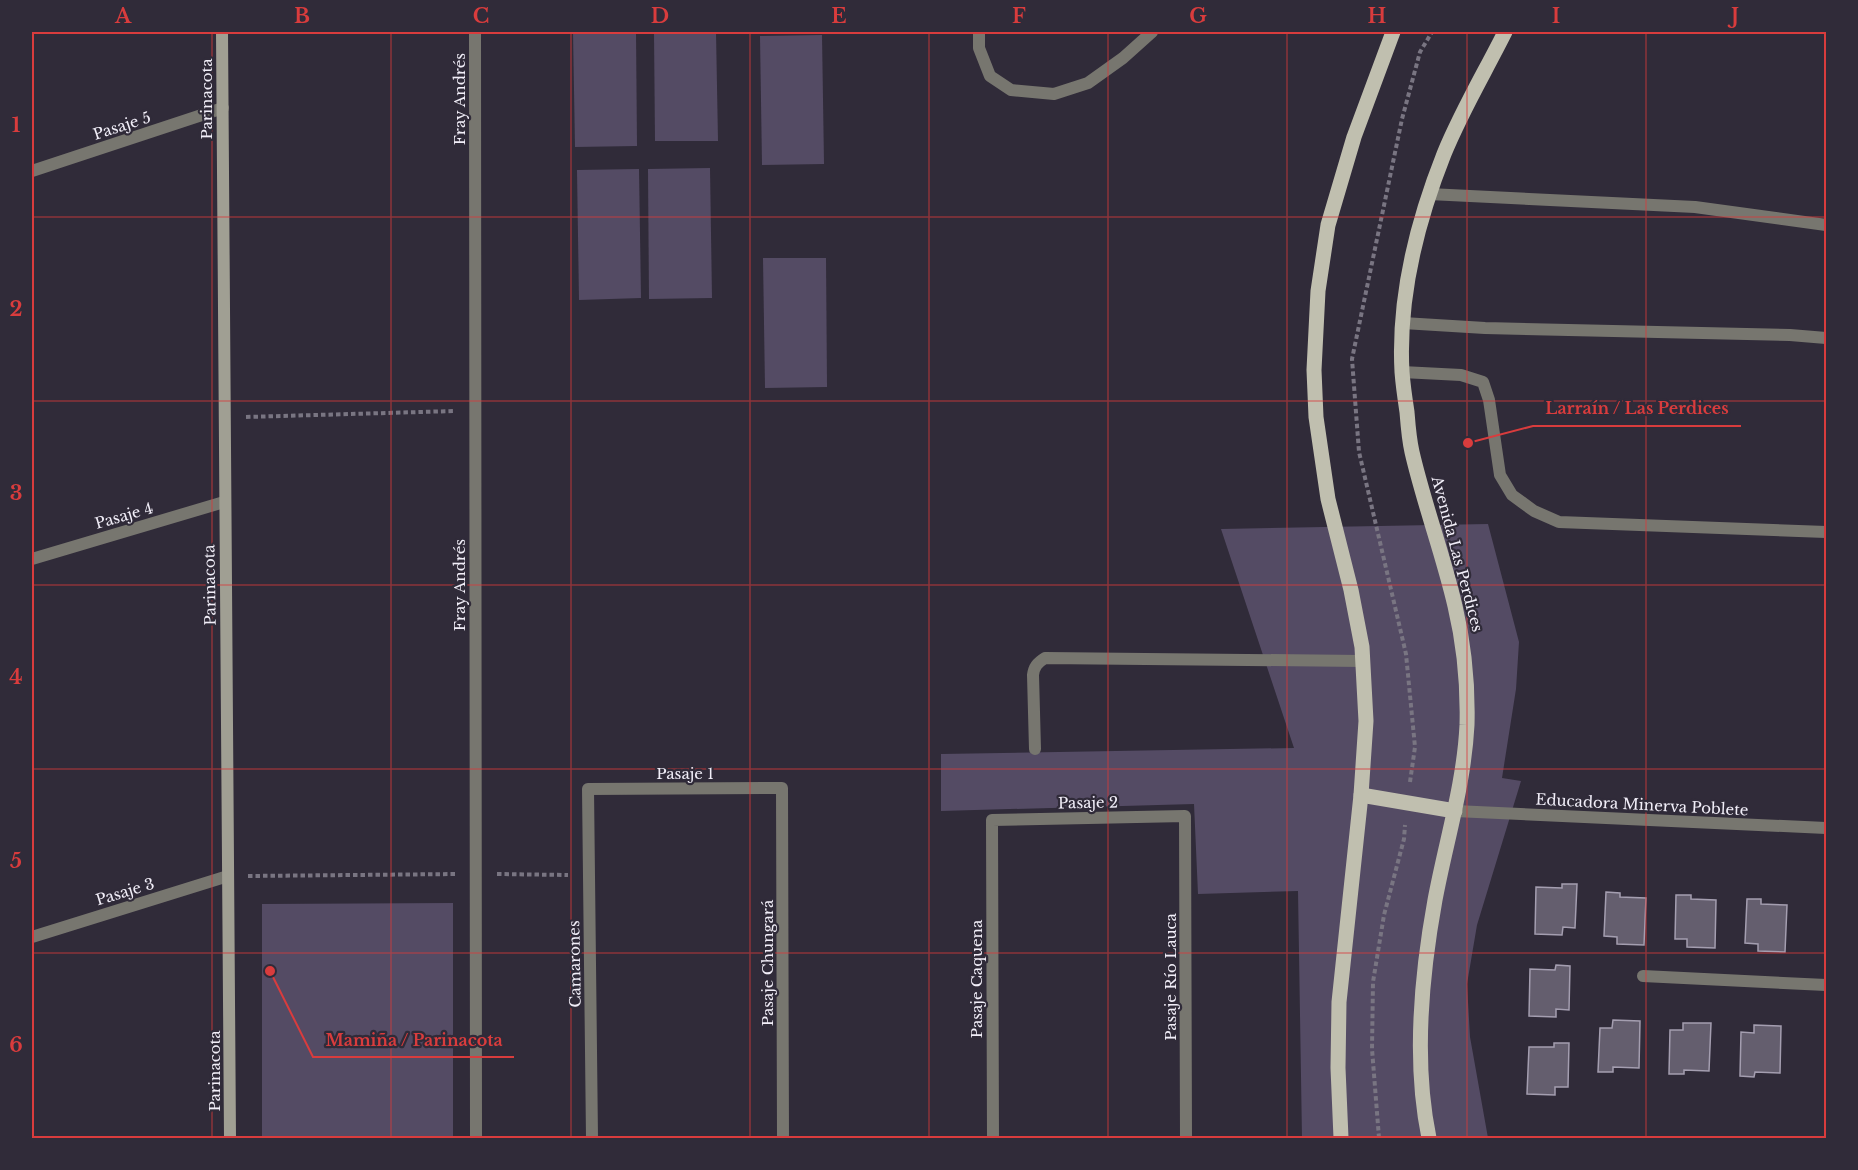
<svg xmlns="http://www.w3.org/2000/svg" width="1858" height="1170" viewBox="0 0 1858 1170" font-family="'Libre Baskerville',serif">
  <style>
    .green { fill: #544b64 }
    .building { fill: #645e6e; stroke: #a49eb0; stroke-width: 1.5 }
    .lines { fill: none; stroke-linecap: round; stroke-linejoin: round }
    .path { stroke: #797582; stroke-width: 4; stroke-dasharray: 4.5 3; stroke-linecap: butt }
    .lane { stroke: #77766f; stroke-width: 12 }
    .street { stroke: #77766f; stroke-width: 12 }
    .secondary { stroke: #a09f93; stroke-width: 12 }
    .primary { stroke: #c0bfaf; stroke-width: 15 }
    .grid { fill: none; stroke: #d93c3d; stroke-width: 1.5; stroke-opacity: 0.55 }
    .labels { text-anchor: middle; stroke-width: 4.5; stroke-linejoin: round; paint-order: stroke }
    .street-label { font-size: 15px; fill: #f1eef8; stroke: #302b39 }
    .leader { fill: none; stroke: #d93c3d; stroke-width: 2 }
    .callout-dot { fill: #d93c3d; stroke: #302b39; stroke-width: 2 }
    .callout-label { font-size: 16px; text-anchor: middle; font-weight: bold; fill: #d93c3d; stroke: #302b39; stroke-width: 4.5; stroke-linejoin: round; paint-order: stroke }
    .neatline { fill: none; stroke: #d93c3d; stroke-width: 2 }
    .grid-label { font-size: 20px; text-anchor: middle; font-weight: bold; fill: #d93c3d }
  </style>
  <rect width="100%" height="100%" fill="#302b39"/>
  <!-- green -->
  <g class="green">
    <path d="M573,32H636L637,146L575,147Z"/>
    <path d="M654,32H716L718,141H655Z"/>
    <path d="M822,35L824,164L762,165L760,36Z"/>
    <path d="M710,168L712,298L649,299L648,169Z"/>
    <path d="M639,169L641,298L579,300L577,170Z"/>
    <path d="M763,258H826L827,387L765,388Z"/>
    <path d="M1488,524L1519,642L1516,689L1502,778L1521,781L1477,925L1467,984L1470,1037L1488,1138H1302L1298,891L1198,894L1194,804L941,811V754L1294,748L1221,529Z"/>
    <path d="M453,903V1138H262V904Z"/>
  </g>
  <!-- building -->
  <g class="building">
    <path d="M1562,884H1577L1575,928L1563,927L1562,935L1535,934L1536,887L1562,888Z"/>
    <path d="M1606,892L1620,893V897L1646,898L1644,945L1617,944V937L1604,936Z"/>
    <path d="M1676,895H1691V899L1716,900L1715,948L1687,947V939H1675Z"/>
    <path d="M1747,899H1761V904L1787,905L1785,952L1758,951V944L1745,943Z"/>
    <path d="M1556,965L1570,966L1569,1010L1556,1009V1017L1529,1016L1530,969L1555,970Z"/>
    <path d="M1613,1020L1640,1021L1639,1068L1613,1067V1072H1598L1600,1028H1612Z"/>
    <path d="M1683,1023H1711L1709,1071L1684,1070V1074H1669L1670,1030H1683Z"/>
    <path d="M1754,1025L1781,1026L1780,1073L1755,1072L1754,1077L1740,1076L1741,1032L1754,1033Z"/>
    <path d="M1554,1043H1569L1568,1087H1555V1095L1527,1094L1529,1047H1554Z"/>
  </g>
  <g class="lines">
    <!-- path -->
    <g class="path">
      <path d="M246,417L455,411"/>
      <path d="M1410,782L1415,747L1406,654L1359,452L1352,359L1402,119L1420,52L1432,32"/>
      <path d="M497,874L568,875"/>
      <path d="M248,876L457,874"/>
      <path d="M1379,1138L1372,1049L1373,982L1384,915L1404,839L1405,825"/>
    </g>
    <!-- lane -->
    <g class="lane">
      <path d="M979,32V48L990,76L1011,90L1054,94L1088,83L1123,58L1152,32"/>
      <path d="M1035,749L1033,675C1034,667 1037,663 1045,658L1363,661"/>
    </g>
    <!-- street -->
    <g class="street">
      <path d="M475,32L476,1138"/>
      <path d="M32,171L223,108"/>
      <path d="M1429,194L1695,207L1826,225"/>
      <path d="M1403,323L1485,328L1790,335L1826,338"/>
      <path d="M1402,372L1461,375L1483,382L1489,400L1500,475L1512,495L1534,511L1559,522L1826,532"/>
      <path d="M32,559L224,502"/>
      <path d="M1455,811L1826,828"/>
      <path d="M32,937L228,876"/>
      <path d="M1643,976L1826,985"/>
      <path d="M592,1138L588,789L782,788L783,1138"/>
      <path d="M993,1138L992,820L1185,816L1186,1138"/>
    </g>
    <!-- secondary -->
    <path class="secondary" d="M222,32L230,1138"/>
    <!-- primary -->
    <g class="primary">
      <path d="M1361,795L1455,811"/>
      <path d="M1341,1138L1338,1068L1339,1002L1361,795L1366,721L1362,647L1351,590L1328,499L1316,417L1314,370L1318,291L1328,225L1354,137L1393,32"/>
      <path d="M1429,1138C1413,1061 1421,977 1435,900C1446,841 1464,785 1467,725C1468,686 1464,644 1455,606C1443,554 1424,504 1412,452C1409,439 1408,425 1407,412C1405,399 1403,385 1402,372C1398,299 1417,222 1444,154C1461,112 1485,72 1505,32"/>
    </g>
  </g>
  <!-- grid -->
  <path class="grid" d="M212,32V1138M391,32V1138M571,32V1138M750,32V1138M929,32V1138M1108,32V1138M1287,32V1138M1467,32V1138M1646,32V1138M32,217H1826M32,401H1826M32,585H1826M32,769H1826M32,953H1826"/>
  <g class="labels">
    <!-- street labels -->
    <g class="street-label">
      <text transform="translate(207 99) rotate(-90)" y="5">Parinacota</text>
      <text transform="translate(460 99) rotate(-90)" y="5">Fray Andrés</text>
      <text transform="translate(122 126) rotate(-18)" y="5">Pasaje 5</text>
      <text transform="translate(124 516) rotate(-16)" y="5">Pasaje 4</text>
      <text transform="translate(1457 554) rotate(75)" y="5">Avenida Las Perdices</text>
      <text transform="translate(210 585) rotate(-91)" y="5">Parinacota</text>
      <text transform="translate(460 585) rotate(-90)" y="5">Fray Andrés</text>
      <text x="685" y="779">Pasaje 1</text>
      <text transform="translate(1088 803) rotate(-1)" y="5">Pasaje 2</text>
      <text transform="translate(1642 805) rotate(3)" y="5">Educadora Minerva Poblete</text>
      <text transform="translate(125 892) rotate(-17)" y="5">Pasaje 3</text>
      <text transform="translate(768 963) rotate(-90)" y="5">Pasaje Chungará</text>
      <text transform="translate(575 964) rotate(-91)" y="5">Camarones</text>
      <text transform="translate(1171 977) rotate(-90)" y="5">Pasaje Río Lauca</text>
      <text transform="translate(977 979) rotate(-90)" y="5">Pasaje Caquena</text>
      <text transform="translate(215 1071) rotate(-90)" y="5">Parinacota</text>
    </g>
  </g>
  <!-- callouts -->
  <path class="leader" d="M1468 443L1533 426H1741M270 971L313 1057H514"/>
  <g class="callout-dot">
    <circle cx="1468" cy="443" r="6"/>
    <circle cx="270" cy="971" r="6"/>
  </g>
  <g class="callout-label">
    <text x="1637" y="414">Larraín / Las Perdices</text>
    <text x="414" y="1046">Mamiña / Parinacota</text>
  </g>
  <!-- border -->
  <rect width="1858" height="1170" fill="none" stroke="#302b39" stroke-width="66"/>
  <rect x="33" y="33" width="1792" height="1104" class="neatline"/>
  <g class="grid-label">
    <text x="123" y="23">A</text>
    <text x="302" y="23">B</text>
    <text x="481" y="23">C</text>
    <text x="660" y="23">D</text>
    <text x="839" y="23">E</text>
    <text x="1019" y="23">F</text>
    <text x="1198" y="23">G</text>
    <text x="1377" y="23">H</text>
    <text x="1556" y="23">I</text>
    <text x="1735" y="23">J</text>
    <text x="16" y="132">1</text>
    <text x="16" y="316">2</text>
    <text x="16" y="500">3</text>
    <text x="16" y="684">4</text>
    <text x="16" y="868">5</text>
    <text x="16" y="1052">6</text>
  </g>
</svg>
